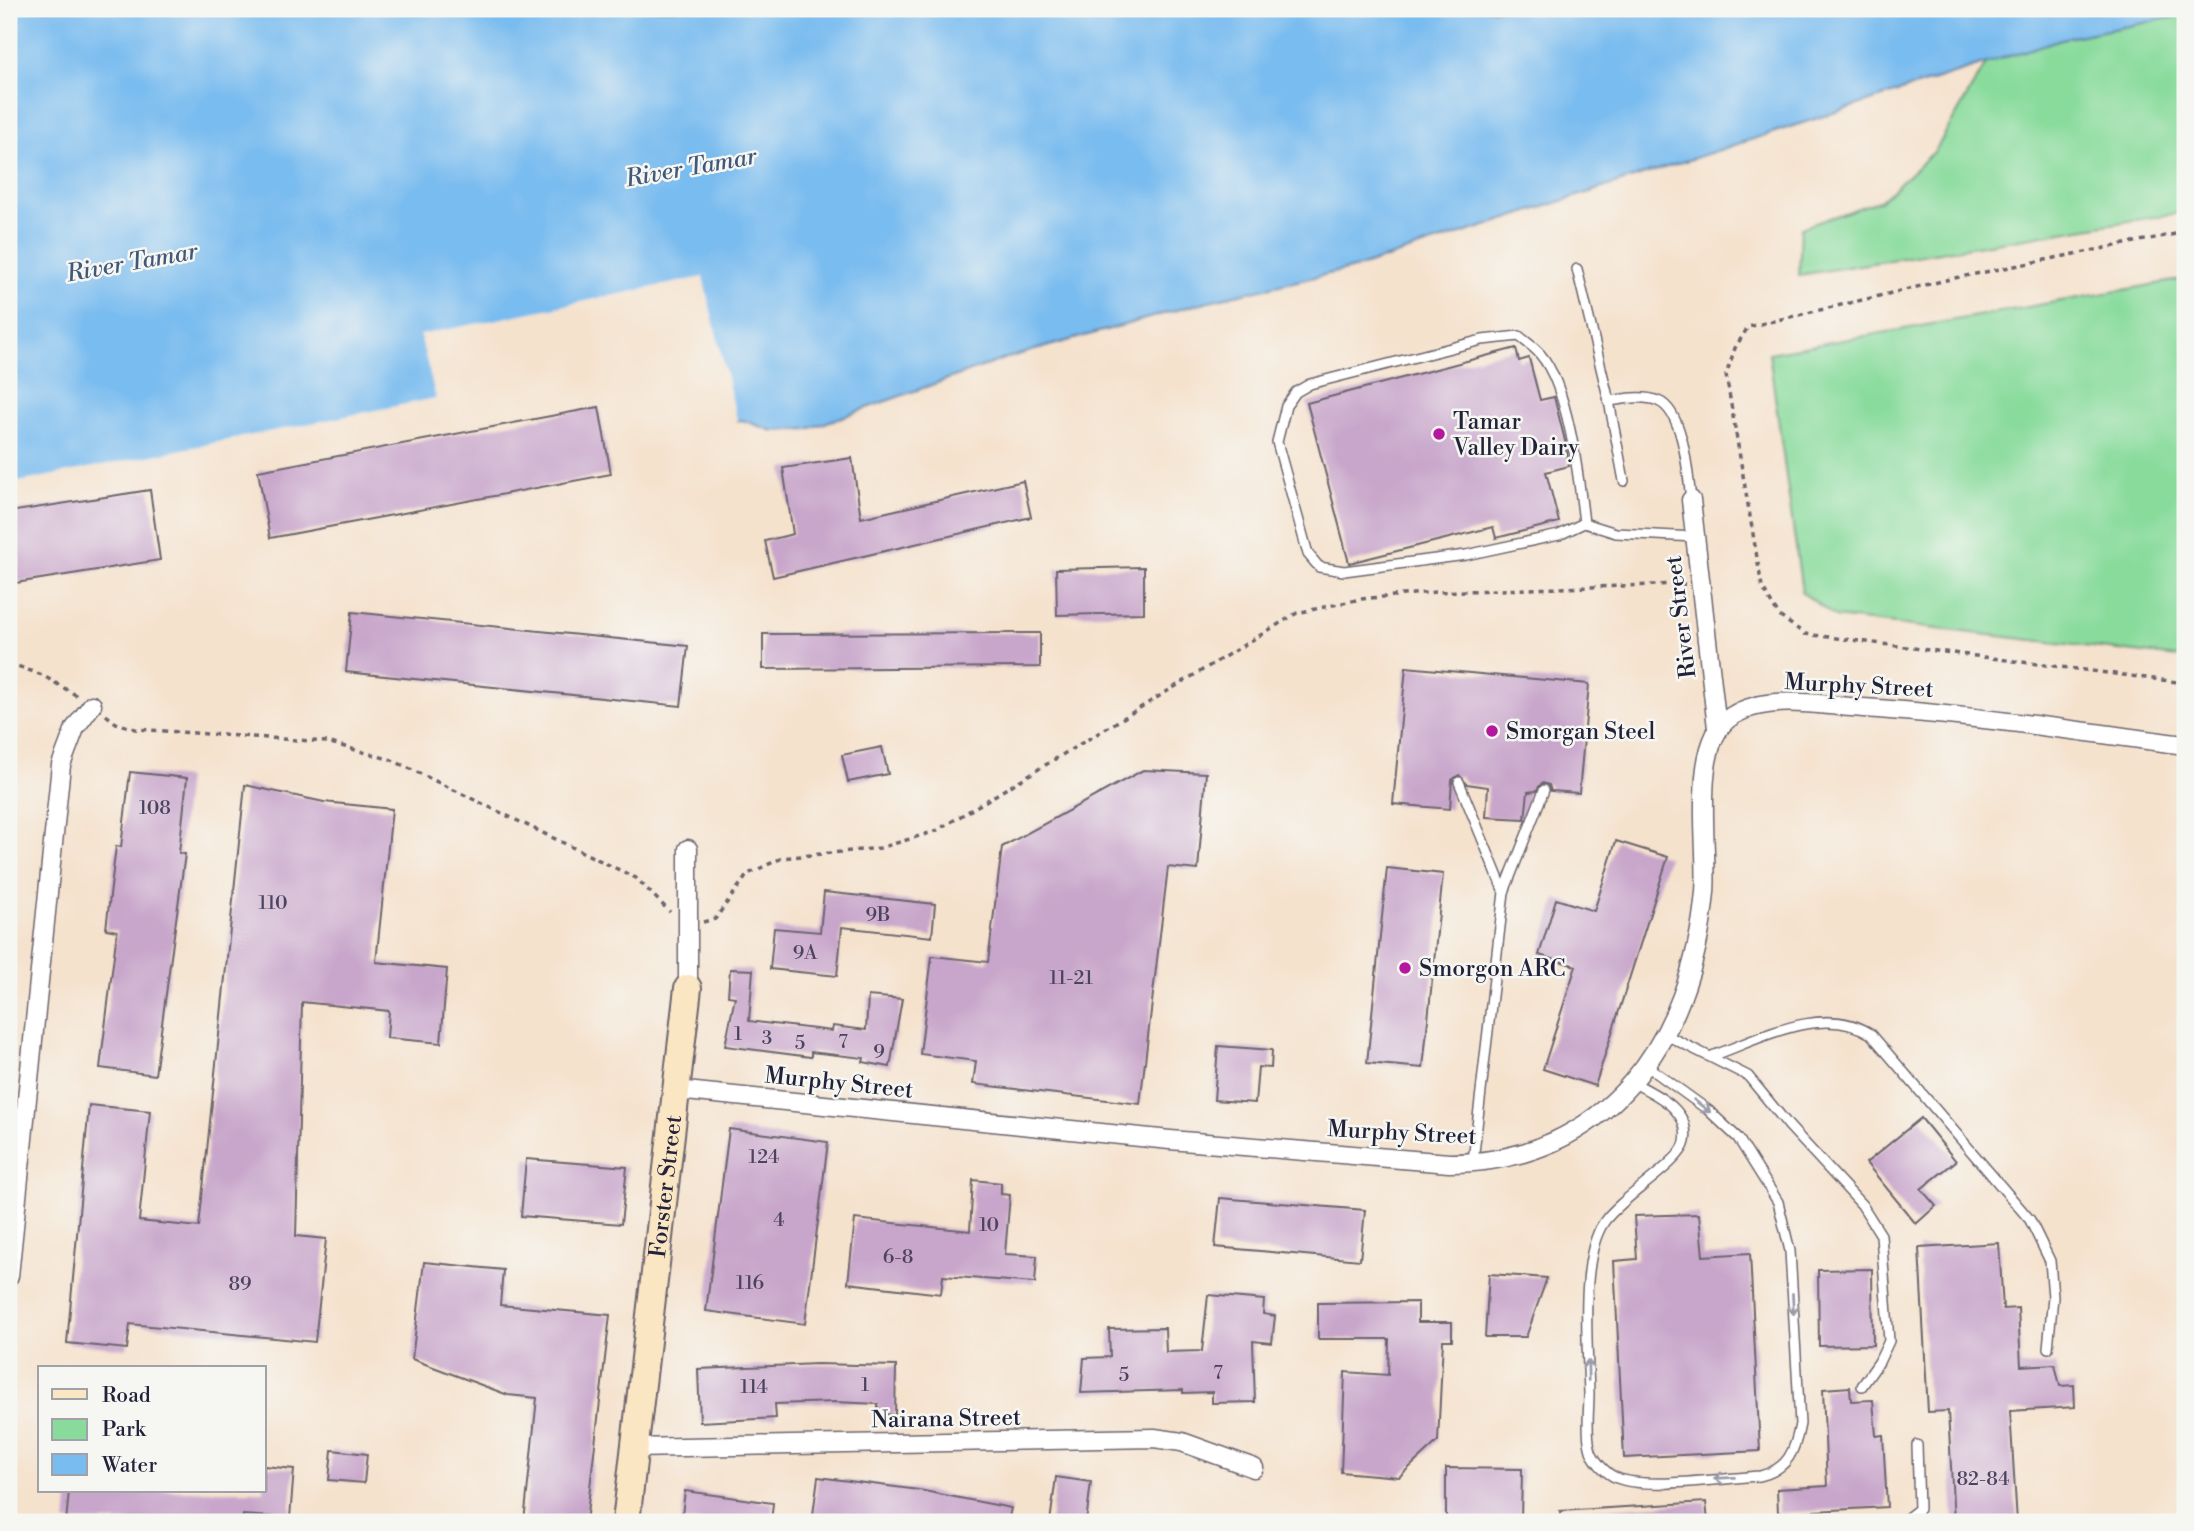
<svg xmlns="http://www.w3.org/2000/svg" width="2194" height="1531" viewBox="0 0 2194 1531" font-family="'Libre Bodoni',serif">
  <style>
    .green { fill: #89db9c; stroke: #567e6c; stroke-width: 2 }
    .water { fill: #79bcef; stroke: #4e6f95; stroke-width: 2 }
    .pier { fill: #f5e2cd }
    .building { fill: #c8a5ca }
    .lines { fill: none; stroke-linecap: round; stroke-linejoin: round }
    .lane-casing { stroke: #6c656e; stroke-width: 12 }
    .street-casing { stroke: #6c656e; stroke-width: 21 }
    .secondary-casing { stroke: #6c656e; stroke-width: 30 }
    .path { stroke: #6c656e; stroke-width: 3.5; stroke-dasharray: 5 5; stroke-linecap: butt }
    .lane { stroke: #fff; stroke-width: 9 }
    .street { stroke: #fff; stroke-width: 18 }
    .secondary { stroke: #fbe6c4; stroke-width: 26 }
    .oneway { stroke: #9c9ca7 }
    .poi-dot { fill: #b5179e; stroke: #f6f6f2; stroke-width: 2.5 }
    .labels { text-anchor: middle; stroke-width: 5; stroke-linejoin: round; paint-order: stroke }
    .number-label { font-size: 19px; fill: #4c435f }
    .poi-label { font-size: 23px; fill: #22223b; stroke: #f6f6f2; text-anchor: start }
    .street-label { font-size: 23px; fill: #22223b; stroke: #f6f6f2 }
    .water-label { font-size: 24px; font-style: italic; fill: #40587a; stroke: #f6f6f2 }
  </style>
  <rect width="100%" height="100%" fill="#f6f6f2"/>
  <filter id="ink" filterUnits="userSpaceOnUse"><feTurbulence type="fractalNoise" baseFrequency=".0143" numOctaves="2"/><feDisplacementMap in="SourceGraphic" scale="14" xChannelSelector="R" yChannelSelector="G"/><feConvolveMatrix kernelMatrix="1 2 1 2 8 2 1 2 1" color-interpolation-filters="sRGB"/></filter>
  <filter id="wash" filterUnits="userSpaceOnUse"><feTurbulence type="fractalNoise" baseFrequency=".00686" numOctaves="4" result="noise"/><feDisplacementMap in="SourceGraphic" scale="28" xChannelSelector="R" yChannelSelector="G"/><feGaussianBlur stdDeviation="1.57" result="paint"/><feColorMatrix in="noise" values="0 0 0 0 0 0 0 0 0 0 0 0 0 0 0 0 0 1.4 0 .05"/><feComposite in="paint" operator="in"/></filter>
  <g filter="url(#wash)">
    <rect width="100%" height="100%" fill="#f5e2cd"/>
    <!-- green -->
    <g class="green">
      <path d="M2185,15V212L1799,275L1801,228L1881,200L1935,151L1987,62L2061,39Z"/>
      <path d="M2185,279V658L1835,617L1802,592L1769,353Z"/>
    </g>
    <!-- water -->
    <path class="water" d="M9,9H2185V15L2061,39L1359,267L1209,301L1007,358L808,429L773,431L742,420L420,472L9,565Z"/>
    <!-- pier -->
    <path class="pier" d="M703,277L738,424L421,475L9,568V484L436,398L420,335Z"/>
    <g id="blocks">
      <!-- building -->
      <g class="building">
        <path d="M1516,348L1519,361L1529,358L1540,400L1554,397L1565,441L1569,466L1546,472L1559,522L1496,538L1493,527L1349,563L1307,403Z"/>
        <path d="M599,407L611,474L270,538L258,471Z"/>
        <path d="M852,458L861,518L1023,481L1031,517L773,577L765,541L793,534L783,468Z"/>
        <path d="M150,490L160,560L9,584V512Z"/>
        <path d="M1144,567V613L1057,615L1056,569Z"/>
        <path d="M352,612L688,646L681,706L346,672Z"/>
        <path d="M1040,633V667L763,669V634Z"/>
        <path d="M1406,667L1589,684L1579,793L1551,791L1549,785L1542,783L1536,791L1528,792L1525,819L1486,817L1488,787L1467,784L1459,775L1452,780L1450,809L1393,804Z"/>
        <path d="M882,747L888,774L848,782L842,755Z"/>
        <path d="M1143,770L1206,773L1198,870L1168,867L1140,1104L973,1084L976,1061L920,1054L932,956L988,962L1002,847Z"/>
        <path d="M130,772L187,778L179,853L185,854L155,1075L100,1068L117,931L106,929L116,846L121,847Z"/>
        <path d="M245,785L324,802L392,809L376,962L447,969L441,1043L387,1038L389,1011L302,1002L296,1236L326,1239L315,1342L130,1324L127,1349L67,1343L89,1105L150,1111L139,1221L199,1227Z"/>
        <path d="M1616,841L1668,857L1595,1086L1543,1069L1576,966L1539,955L1556,899L1594,911Z"/>
        <path d="M1387,868L1443,874L1423,1068L1367,1063Z"/>
        <path d="M824,892L935,904L932,937L842,927L837,976L770,969L774,928L820,932Z"/>
        <path d="M730,969L753,970L749,1021L764,1023L832,1031L833,1026L866,1030L868,996L902,999L890,1067L863,1062L864,1058L811,1052V1057L725,1046L735,997L728,996Z"/>
        <path d="M1218,1046L1272,1050L1271,1068L1258,1067L1255,1103L1214,1100Z"/>
        <path d="M1921,1118L1956,1161L1921,1189L1936,1206L1916,1224L1866,1163Z"/>
        <path d="M729,1129L828,1142L805,1324L706,1311Z"/>
        <path d="M526,1159L627,1167L621,1224L521,1216Z"/>
        <path d="M973,1180L1001,1183V1194L1010,1195L1005,1254L1037,1256L1035,1283L943,1276L941,1294L848,1283L855,1219L970,1231Z"/>
        <path d="M1220,1198L1365,1210L1360,1260L1215,1247Z"/>
        <path d="M1699,1214L1703,1256L1750,1253L1760,1451L1624,1458L1614,1261L1637,1259L1634,1216Z"/>
        <path d="M1999,1243L2003,1309L2018,1308L2021,1366L2055,1364L2060,1386L2074,1385L2075,1407L2010,1411L2017,1522H1954L1948,1411L1928,1412L1919,1248Z"/>
        <path d="M424,1262L503,1270L500,1305L610,1315L586,1522H524L537,1398L508,1395L412,1359Z"/>
        <path d="M1872,1269L1873,1345L1819,1346L1818,1270Z"/>
        <path d="M1489,1274L1547,1278L1526,1337H1485Z"/>
        <path d="M1208,1295L1264,1300L1263,1314L1275,1316L1272,1343L1253,1341L1255,1402L1212,1403V1392L1183,1393V1390L1081,1393L1084,1358L1110,1357L1109,1329L1165,1328L1166,1352L1202,1351Z"/>
        <path d="M1418,1302V1322H1452V1340H1443L1438,1441L1399,1477L1341,1472L1345,1372L1388,1375L1389,1339H1318V1303Z"/>
        <path d="M817,1364L896,1366L895,1415L878,1414V1404L835,1402L775,1404L776,1418L700,1422L698,1369Z"/>
        <path d="M1850,1387L1851,1401L1873,1400L1876,1436L1883,1435L1887,1507L1778,1513L1777,1489L1827,1486L1823,1389Z"/>
        <path d="M332,1450L367,1454L364,1483L329,1480Z"/>
        <path d="M264,1466L294,1469L290,1518L243,1515L242,1522H66L69,1491H264Z"/>
        <path d="M1446,1468L1522,1469L1521,1522H1446Z"/>
        <path d="M818,1477L919,1490L1011,1508L1008,1522H812Z"/>
        <path d="M1056,1477L1091,1482L1086,1522H1050Z"/>
        <path d="M685,1491L773,1503L771,1522H681Z"/>
        <path d="M1706,1502L1708,1522H1561L1560,1511Z"/>
      </g>
    </g>
  </g>
  <g filter="url(#ink)">
    <use href="#blocks" fill-opacity="0" stroke="#6c656e" stroke-width="2"/>
    <g class="lines">
      <!-- lane casing -->
      <g class="lane-casing">
        <g id="lane">
          <path d="M1577,269L1609,401L1624,481"/>
          <path d="M1609,401C1625,399 1643,395 1658,401C1684,411 1688,475 1691,500"/>
          <path d="M1584,523L1559,535L1466,555L1344,571L1319,567L1308,554L1277,442L1286,406L1296,392L1310,384L1482,340L1519,336C1526,342 1534,347 1540,354C1569,387 1579,480 1584,523L1616,533L1695,537"/>
          <path d="M1459,782L1504,892"/>
          <path d="M1666,1035L1748,1076L1789,1126L1862,1205L1881,1235L1889,1341L1879,1362L1862,1386"/>
          <path d="M1712,1056C1760,1039 1823,1003 1871,1034L2030,1220L2050,1261L2053,1297L2048,1348"/>
          <path d="M1634,1083C1657,1095 1691,1110 1685,1142C1681,1163 1621,1197 1604,1222C1579,1258 1588,1351 1589,1394C1589,1411 1586,1431 1590,1447C1592,1459 1606,1474 1617,1478C1647,1490 1725,1478 1760,1476C1788,1469 1795,1451 1800,1424L1790,1251L1778,1202L1738,1138L1708,1110L1647,1066"/>
          <path d="M1473,1161L1504,892L1544,790"/>
          <path d="M1888,1522L1906,1519L1919,1509L1917,1445"/>
        </g>
      </g>
      <!-- street casing -->
      <g class="street-casing">
        <g id="street">
          <path d="M1691,500L1717,728"/>
          <path d="M688,988V849"/>
          <path d="M676,1090L1170,1140L1449,1163C1608,1163 1692,1039 1705,892C1709,845 1689,742 1732,716C1768,693 1823,706 1863,708C1971,715 2078,731 2185,745"/>
          <path d="M9,1276L61,765L75,728L92,705"/>
          <path d="M634,1448L1154,1438L1182,1442L1254,1468"/>
        </g>
      </g>
      <!-- secondary casing -->
      <g class="secondary-casing">
        <g id="secondary">
          <path id="s1" d="M626,1522L688,988"/>
        </g>
      </g>
      <!-- path -->
      <g class="path">
        <path d="M2185,232L1955,278L1748,327L1735,348L1726,375L1762,587L1779,616L1805,634L2185,683"/>
        <path d="M9,663L42,675L79,697"/>
        <path d="M106,715L116,723L135,729L327,742L392,760L636,878L670,912"/>
        <path d="M703,922L715,919L748,874L782,858L880,848L936,831L1297,613L1361,599L1435,592L1685,584"/>
      </g>
      <!-- lane -->
      <use href="#lane" class="lane"/>
      <!-- street -->
      <use href="#street" class="street"/>
      <!-- secondary -->
      <use href="#secondary" class="secondary"/>
    </g>
    <!-- one-way arrows -->
    <defs><path id="oneway-shaft" d="M-6 0H5M1.5-3L5.5 0L1.5 3" fill="none" stroke-width="1.6" stroke-linecap="round" stroke-linejoin="round" transform="scale(1.75)"/></defs>
    <g class="oneway">
      <use href="#oneway-shaft" transform="translate(1702 1106) rotate(37)"/>
      <use href="#oneway-shaft" transform="translate(1793 1304) rotate(87)"/>
      <use href="#oneway-shaft" transform="translate(1588 1370) rotate(-91)"/>
      <use href="#oneway-shaft" transform="translate(1724 1478) rotate(177)"/>
    </g>
  </g>
  <!-- markers -->
  <g class="poi-dot">
    <circle cx="1439" cy="434" r="7"/>
    <circle cx="1492" cy="731" r="7"/>
    <circle cx="1405" cy="968" r="7"/>
  </g>
  <g class="labels">
    <!-- number labels -->
    <g class="number-label">
      <text x="155" y="814">108</text>
      <text x="273" y="909">110</text>
      <text x="878" y="921">9B</text>
      <text x="805" y="959">9A</text>
      <text x="1071" y="984">11-21</text>
      <text x="738" y="1040">1</text>
      <text x="767" y="1044">3</text>
      <text x="843" y="1048">7</text>
      <text x="800" y="1049">5</text>
      <text x="879" y="1058">9</text>
      <text x="764" y="1163">124</text>
      <text x="779" y="1226">4</text>
      <text x="989" y="1231">10</text>
      <text x="898" y="1263">6-8</text>
      <text x="750" y="1289">116</text>
      <text x="240" y="1290">89</text>
      <text x="1218" y="1379">7</text>
      <text x="1124" y="1381">5</text>
      <text x="865" y="1391">1</text>
      <text x="754" y="1393">114</text>
      <text x="1983" y="1485">82-84</text>
    </g>
    <!-- poi labels -->
    <g class="poi-label">
      <text x="1453" y="429">Tamar<tspan x="1453" dy="26">Valley Dairy</tspan></text>
      <text x="1506" y="739">Smorgan Steel</text>
      <text x="1419" y="976">Smorgon ARC</text>
    </g>
    <!-- street labels -->
    <g class="street-label">
      <text transform="translate(1680 617) rotate(-97)" y="8">River Street</text>
      <text transform="translate(1859 685) rotate(3)" y="8">Murphy Street</text>
      <text transform="translate(839 1082) rotate(6)" y="8">Murphy Street</text>
      <text transform="translate(1402 1132) rotate(3)" y="8">Murphy Street</text>
      <text dy="8" stroke="none"><textPath href="#s1" startOffset="338">Forster Street</textPath></text>
      <text transform="translate(946 1418) rotate(-1)" y="8">Nairana Street</text>
    </g>
    <!-- water labels -->
    <g class="water-label">
      <text transform="translate(691 167) rotate(-10)" y="8">River Tamar</text>
      <text transform="translate(132 262) rotate(-10)" y="8">River Tamar</text>
    </g>
  </g>
  <!-- margin -->
  <rect width="2194" height="1531" fill="none" stroke="#f6f6f2" stroke-width="35"/>
  <!-- legend -->
  <rect x="38" y="1366" width="228" height="126" fill="#f6f6f2" stroke="#a1a1a9" stroke-width="2"/>
  <rect x="52" y="1389" width="35" height="10" fill="#fbe6c4" stroke="#a1a1a9" stroke-width="2"/>
  <text x="102" y="1402" font-size="21" fill="#22223b">Road</text>
  <rect x="52" y="1419" width="35" height="21" fill="#89db9c" stroke="#a1a1a9" stroke-width="2"/>
  <text x="102" y="1436" font-size="21" fill="#22223b">Park</text>
  <rect x="52" y="1454" width="35" height="21" fill="#79bcef" stroke="#a1a1a9" stroke-width="2"/>
  <text x="102" y="1472" font-size="21" fill="#22223b">Water</text>
</svg>
